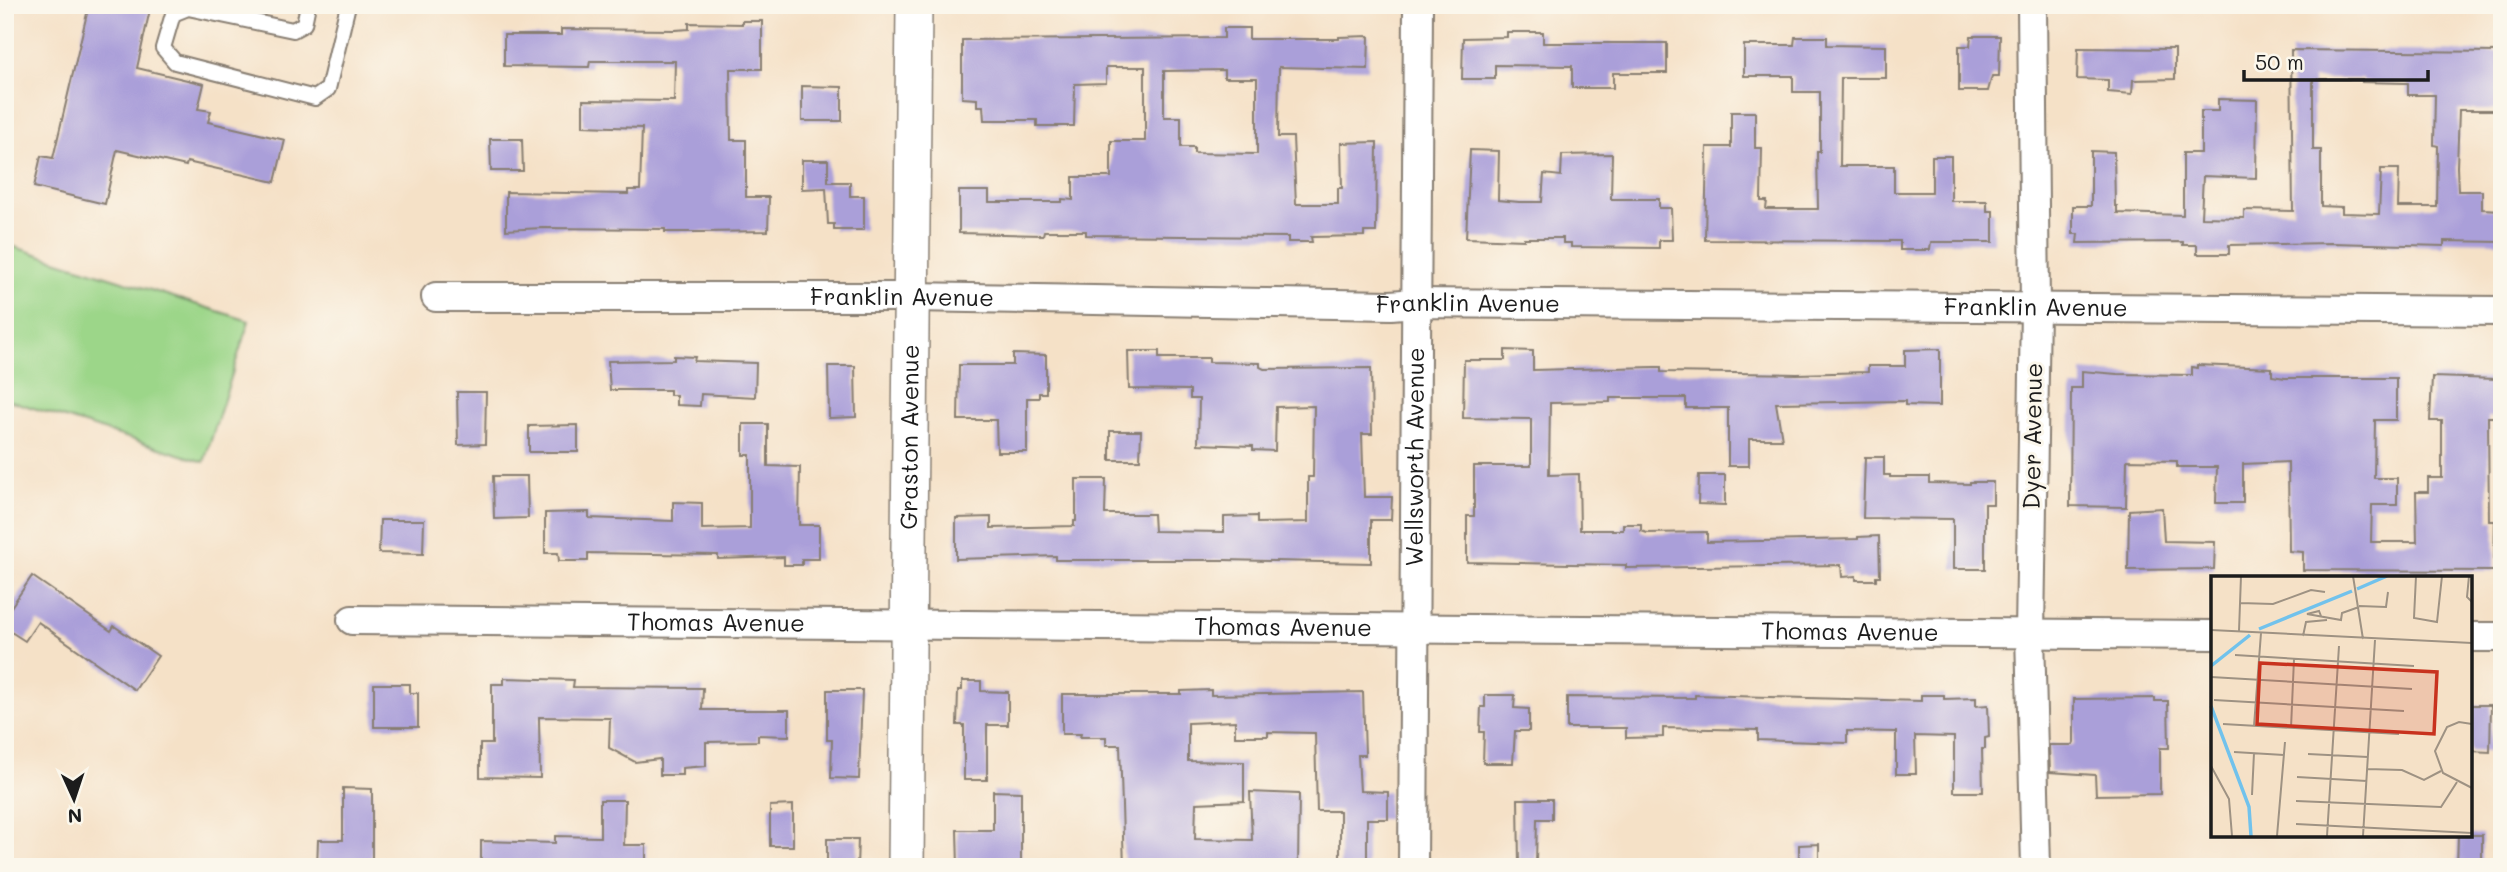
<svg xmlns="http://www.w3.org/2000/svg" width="2507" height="872" viewBox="0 0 2507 872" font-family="Mali,sans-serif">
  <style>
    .green { fill: #9cd689; stroke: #5c7952; stroke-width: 2 }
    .building { fill: #aa9fd9; fill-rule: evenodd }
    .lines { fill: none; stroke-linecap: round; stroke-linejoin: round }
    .service-casing { stroke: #887e72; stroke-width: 18 }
    .minor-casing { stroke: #887e72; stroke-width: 32 }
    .tertiary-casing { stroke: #887e72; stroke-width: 38 }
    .service { stroke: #fff; stroke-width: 14 }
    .minor { stroke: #fff; stroke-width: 28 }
    .tertiary { stroke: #fff; stroke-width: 35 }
    .labels { text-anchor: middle; stroke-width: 6; stroke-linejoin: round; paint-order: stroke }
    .street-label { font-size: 24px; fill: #1c1c1c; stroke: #fbf7ec }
    .inset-river { fill: none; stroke: #71c2ec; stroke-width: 3.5 }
    .inset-road { fill: none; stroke: #9e9283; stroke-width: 2 }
    .view { fill: #c8321e; fill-opacity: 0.15; stroke: #c8321e; stroke-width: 3.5 }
    .inset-edge { fill: none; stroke: #1c1c1c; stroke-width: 3.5 }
  </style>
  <rect width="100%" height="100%" fill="#fbf7ec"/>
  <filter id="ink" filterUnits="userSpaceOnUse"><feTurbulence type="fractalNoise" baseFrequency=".0143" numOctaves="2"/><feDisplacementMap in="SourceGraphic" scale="14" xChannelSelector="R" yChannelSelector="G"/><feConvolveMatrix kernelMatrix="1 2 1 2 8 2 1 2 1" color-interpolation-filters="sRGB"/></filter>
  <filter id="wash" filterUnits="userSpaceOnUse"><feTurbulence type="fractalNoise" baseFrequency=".00686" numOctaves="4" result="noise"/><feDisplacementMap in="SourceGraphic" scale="28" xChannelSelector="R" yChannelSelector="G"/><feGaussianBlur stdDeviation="1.57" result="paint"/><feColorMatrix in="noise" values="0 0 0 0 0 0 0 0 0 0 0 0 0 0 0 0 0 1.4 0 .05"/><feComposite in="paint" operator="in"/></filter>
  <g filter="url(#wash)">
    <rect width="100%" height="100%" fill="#f5e1c7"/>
    <!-- green -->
    <path class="green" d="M5,244L249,321L204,462L5,399Z"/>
    <g id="blocks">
      <!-- building -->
      <g class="building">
        <path d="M89,5H151L137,68L204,84L198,109L211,111L208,122L285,140L275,182L187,162L186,166L117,150L105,204L34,187L41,156L53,158Z"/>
        <path d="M742,21H762V69H730L731,140H746V197H769L768,231L700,232H665V229L542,228L506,230V192L628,194V190H640L642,128L583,126V100L674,101L675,61H590L589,67L504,66V35H561V29L675,30L689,29V23L742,24Z"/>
        <path d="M1224,28H1249V39H1339V37L1369,36L1368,69L1279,67L1278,137H1293L1296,204H1338V188H1342L1341,143L1377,142L1376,232H1364V236L1311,237L1312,242H1288V237L1086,235V231H1044L1043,235L959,233V191H989V202H1062V199L1073,200V177H1111V141H1145V67H1106V83L1075,84L1074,126H1037V120H984L983,106H977V99L962,98V40L1224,38ZM1224,70V78H1257V154L1194,153V147H1181V117H1164V71Z"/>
        <path d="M1507,32H1543V43H1667V73H1613V88H1572V66L1495,65V79H1462L1463,38L1507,37Z"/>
        <path d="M1971,36H2000L1999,76H1992L1988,91H1959V46H1970Z"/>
        <path d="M1795,37H1827V45L1886,46V78H1841L1840,166H1894V192H1932V156H1951V201H1987V211H1993V242H1931L1930,250H1900V241L1705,240L1707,147H1731V112H1755V148H1762L1761,201H1767L1766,209H1818L1817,152H1820V92H1793V76H1744V45H1794Z"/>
        <path d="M2078,48L2175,49V79L2133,80L2132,94L2108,92V80L2077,79Z"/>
        <path d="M2291,50L2502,52V110H2459L2457,167L2458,191H2482V209L2502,210L2501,242L2444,241V246L2332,243L2229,245V254H2197V245H2183V242L2077,243L2078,234H2073V206H2091V151L2114,152L2115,206H2117V213L2183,215V153H2201V111H2218V99L2257,100L2256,178L2203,176L2201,217L2244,218V210L2293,211ZM2313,79H2362V82L2408,83V95H2435L2434,145L2438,146L2437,207H2398L2399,169H2381L2379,214L2342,213V207L2321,206V150H2313Z"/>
        <path d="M802,86L842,87V121H802Z"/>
        <path d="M490,139H522L523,171H491Z"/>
        <path d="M1470,150L1499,151L1498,200L1519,202H1542L1544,174L1561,176L1562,155L1612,154L1611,199H1659V208H1671L1672,240H1659V248L1571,247V243H1563V238H1524V240L1466,238Z"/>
        <path d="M802,160H828V182H850V196H864V230H834V224H828L826,188L802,189Z"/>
        <path d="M1940,349V406L1905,405V401L1776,403L1782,439H1749V466H1728V408H1686V398H1610V402L1550,403L1549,475L1579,474L1580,530H1623V524H1641V531L1647,533L1707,532V542L1858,539V537L1879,536L1880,576H1876V580H1856V576L1842,577L1841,565L1626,568V565L1467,562V516H1474V466H1531V419L1463,418L1464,360H1505V350L1533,351V370L1654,367H1661V372L1797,374L1868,372V366H1905V350Z"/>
        <path d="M1128,351H1159V358H1209V362L1260,363V367L1264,369L1371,368L1372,434H1362L1364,497H1392L1391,520H1371V563L1224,560H1056V556L956,559V518L991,517V528L1074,526V521H1076V479H1106L1105,514H1153L1154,531L1224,532V517L1257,516V523L1308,522V477H1313L1314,406L1276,407L1275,451L1253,450V446L1198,444L1199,399H1190V390L1129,389Z"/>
        <path d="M1013,354L1046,355V393H1039V398H1027V452H997L996,420H958L959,365H1013Z"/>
        <path d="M674,356L695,357L694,361L756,363L755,397L701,394L700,406L676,405V395H670V390H610L608,361L674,360Z"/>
        <path d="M2197,365L2272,368V376L2285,378H2396V420H2375L2374,478H2397V505H2372L2371,542H2417L2416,492H2428V478H2442V421H2430L2432,377L2498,379V417H2488L2489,521H2495L2494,571L2303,570V552L2289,551L2288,462L2243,464V503H2216L2217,467H2177V461L2127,460L2126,507L2070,506L2071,388H2082V371L2117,374L2192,375V367L2197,368Z"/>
        <path d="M828,366H855L856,417L829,418Z"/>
        <path d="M457,392H486L485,444L458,445Z"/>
        <path d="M743,424H768V466L800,467L799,525H819V559H802V565H784V557L718,559V555L588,553V561H559L558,553H545V513L589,512V518L673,521V502L702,503V529L750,528V455H743Z"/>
        <path d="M578,425V452H529V426Z"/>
        <path d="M1110,431H1141L1140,460H1110Z"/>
        <path d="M1865,457H1884V475H1890V477H1929V483L1970,484V482H1993V504H1985V569H1953V519L1863,518Z"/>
        <path d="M1699,475H1725V505L1698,504Z"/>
        <path d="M493,476H527L528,518L494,519Z"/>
        <path d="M2162,508L2164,541L2215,542L2214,569L2128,570L2129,510Z"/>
        <path d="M380,520H424L423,554L379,553Z"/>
        <path d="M32,576L111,631L114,626L158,656L135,690L38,622L25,641L5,628V616Z"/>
        <path d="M504,678L574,680L573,687L703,688L702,710H789V736L758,735V741L706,742V766L682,768V775H660V759L635,762L609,748L610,718L539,717L540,778L480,777V744H492V684H504Z"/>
        <path d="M962,681H981V691L1008,692V725H987V780H964V725H957L958,690H962Z"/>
        <path d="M374,684H410V693H418V727H374Z"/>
        <path d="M827,690H862L859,779L831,778L832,740H827Z"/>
        <path d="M1211,690V695L1363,692L1365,755H1358L1360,791L1388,792V819H1367V867H1340V811H1317L1315,733L1268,732V736H1235V721L1188,723V761L1244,762V801L1196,803L1195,839L1252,840L1250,792L1299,794L1298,867H1124L1120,745H1106V737H1080L1081,734H1062V694H1181V691Z"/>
        <path d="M1485,695H1515L1514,708L1529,709V731H1515L1513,763H1483L1484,732H1480L1481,707H1485Z"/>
        <path d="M1695,695L1921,701V695H1944V699L1976,698V706L1988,705L1989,737L1985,738V749H1982L1983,792H1954V737L1915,736L1916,774H1896V732L1847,731V743L1758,740V730L1663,728V737L1626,738V728H1567V697L1695,698Z"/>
        <path d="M2155,698V701H2168L2169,748H2160V794L2096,795L2095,775L2050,772L2049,745H2073L2074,743V699Z"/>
        <path d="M2470,705H2491L2490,752L2470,751Z"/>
        <path d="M343,788L372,789V867H317L318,840H343Z"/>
        <path d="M993,791L1021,792V867H958L957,830H993Z"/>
        <path d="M1518,799H1552V819H1537L1536,864H1519Z"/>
        <path d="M600,800H625L624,845H646V867H481V841L555,843V836L600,837Z"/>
        <path d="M793,805V846H770V806Z"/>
        <path d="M2458,835H2482V867H2457Z"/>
        <path d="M827,839H858L857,867H827Z"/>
        <path d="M1819,844V867H1799V845Z"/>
      </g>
    </g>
  </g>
  <g filter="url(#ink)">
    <use href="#blocks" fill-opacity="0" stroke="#887e72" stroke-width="2"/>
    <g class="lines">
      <!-- service casing -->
      <g class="service-casing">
        <path id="service" d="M308,5L304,24L293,30L188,8L173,14L163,48L175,62L315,98L328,89L348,5"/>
      </g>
      <!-- minor casing -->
      <g class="minor-casing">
        <g id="minor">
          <path d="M2032,5L2035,307L2030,634L2036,867"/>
          <path id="s1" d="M436,297H912L1391,305L1415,303L2502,311"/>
          <path id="s2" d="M352,620L2213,635"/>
          <path d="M2470,637H2502"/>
          <path id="s3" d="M1413,867L1418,5"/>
        </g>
      </g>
      <!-- tertiary casing -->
      <g class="tertiary-casing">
        <g id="tertiary">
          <path id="s4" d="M906,867L914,5"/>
        </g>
      </g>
      <!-- service -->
      <use href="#service" class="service"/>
      <!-- minor -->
      <use href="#minor" class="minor"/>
      <!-- tertiary -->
      <use href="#tertiary" class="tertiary"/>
    </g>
  </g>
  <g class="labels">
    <!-- street labels -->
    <g class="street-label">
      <text dy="8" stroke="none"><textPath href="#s1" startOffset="466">Franklin Avenue</textPath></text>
      <text dy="8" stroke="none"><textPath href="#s1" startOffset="1032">Franklin Avenue</textPath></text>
      <text dy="8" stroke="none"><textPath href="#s1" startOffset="1600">Franklin Avenue</textPath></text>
      <text dy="8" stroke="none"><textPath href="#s4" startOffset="430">Graston Avenue</textPath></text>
      <text transform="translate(2033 436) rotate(-89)" y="8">Dyer Avenue</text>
      <text dy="8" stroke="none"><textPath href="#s3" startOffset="410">Wellsworth Avenue</textPath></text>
      <text dy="8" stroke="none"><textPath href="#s2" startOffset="364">Thomas Avenue</textPath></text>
      <text dy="8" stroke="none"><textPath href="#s2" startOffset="931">Thomas Avenue</textPath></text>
      <text dy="8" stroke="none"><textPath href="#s2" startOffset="1498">Thomas Avenue</textPath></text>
    </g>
  </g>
  <!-- overview -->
  <g transform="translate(2211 576)">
    <rect width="261" height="261" fill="#f5e1c7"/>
    <path class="inset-river" d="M146,13L176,0M48,53L141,15M0,90L39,59M0,130L38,231L40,260"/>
    <path class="inset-road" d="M142,0L152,63M205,0L203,42L226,46L231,0M258,0L256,21L261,26M29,27L62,28L100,14L114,16M148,30L175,31L177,16M110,40L108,35L96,38L130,44L131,37L148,31M0,54L261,67M28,55L30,0M92,60L95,46L116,44M24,79L203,90M0,101L201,113M3,124L193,135M12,148L188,158M261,148L248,146L236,151L224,175L232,197L261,212M43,150L50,57M80,152L83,83M23,176L73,179M97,178L157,181M0,190L18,223L21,260M156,193L191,194L213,204L230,195M86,201L156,205M41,219L43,177M85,225L230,231L246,206M85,248L261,257M66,260L74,166M116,260L128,70M152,260L164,64"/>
    <path class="view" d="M49,87L226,96L223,158L46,148Z"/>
    <rect width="261" height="261" class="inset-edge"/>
  </g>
  <!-- margin -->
  <rect width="2507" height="872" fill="none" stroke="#fbf7ec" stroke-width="28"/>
  <!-- north arrow -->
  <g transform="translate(74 799) rotate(177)" stroke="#fbf7ec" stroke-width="5" paint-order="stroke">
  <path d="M0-5L12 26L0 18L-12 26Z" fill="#1c1c1c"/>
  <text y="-10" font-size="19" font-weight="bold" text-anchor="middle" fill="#1c1c1c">N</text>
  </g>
  <!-- scale -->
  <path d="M2244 70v10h184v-10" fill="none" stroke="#1c1c1c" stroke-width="3.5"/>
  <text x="2255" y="70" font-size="21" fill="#1c1c1c" stroke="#fbf7ec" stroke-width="5" paint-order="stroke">50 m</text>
</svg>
